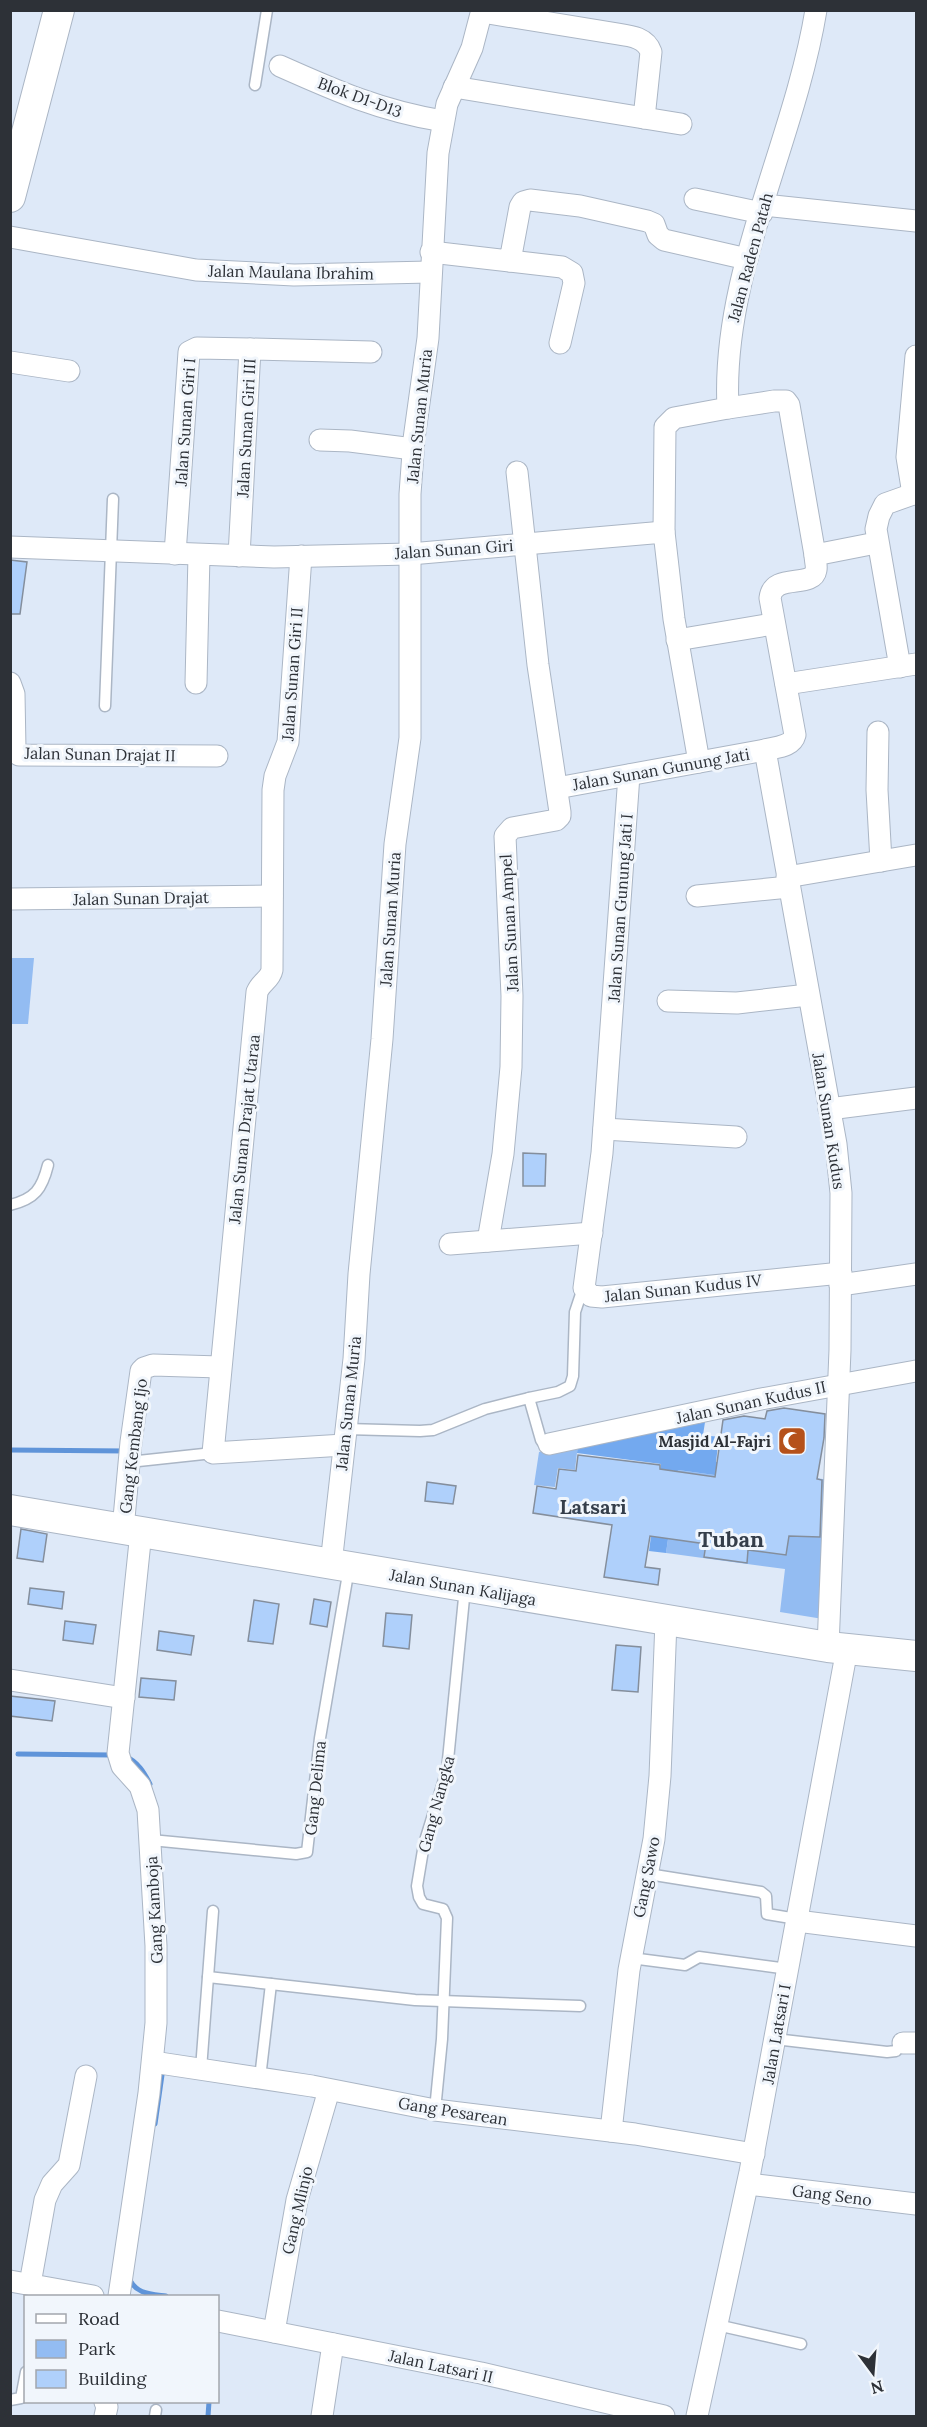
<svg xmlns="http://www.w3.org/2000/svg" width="927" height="2427" viewBox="0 0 927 2427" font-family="Lora,serif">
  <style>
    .green { fill: #93bcf2 }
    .forest { fill: #73a9ef }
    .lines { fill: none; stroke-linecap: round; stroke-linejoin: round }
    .stream { stroke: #5f94d9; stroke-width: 5 }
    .building { fill: #afd0fb; stroke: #848e9c; stroke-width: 1.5 }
    .service-casing { stroke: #abb6c5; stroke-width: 13 }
    .minor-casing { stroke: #abb6c5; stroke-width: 23 }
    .secondary-casing { stroke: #abb6c5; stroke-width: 32 }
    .service { stroke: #fff; stroke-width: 10 }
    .minor { stroke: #fff; stroke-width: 21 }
    .secondary { stroke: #fff; stroke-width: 30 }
    .labels { text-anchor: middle; stroke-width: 6; stroke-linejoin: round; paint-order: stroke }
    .street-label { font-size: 16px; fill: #2d3137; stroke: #f1f6fc }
    .poi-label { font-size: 16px; font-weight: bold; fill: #2d3137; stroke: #f1f6fc; text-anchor: end }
    .quarter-label { font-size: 20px; font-weight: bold; fill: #353e4a; stroke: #f1f6fc }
    .district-label { font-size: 22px; font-weight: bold; fill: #353e4a; stroke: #f1f6fc }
  </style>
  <rect width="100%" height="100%" fill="#dee9f8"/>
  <!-- green -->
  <g class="green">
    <path d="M11,958H34L28,1024H11Z"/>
    <path d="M578,1444L575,1470L558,1468L555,1487L534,1485L539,1452Z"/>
    <path d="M731,1465L829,1480L823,1619L780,1612L785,1569L666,1553L678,1470L729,1477Z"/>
  </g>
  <!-- forest -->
  <path class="forest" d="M706,1416L703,1435L719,1437L716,1462L731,1465L729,1477L678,1470L666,1553L649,1551L661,1464L577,1453L578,1444Z"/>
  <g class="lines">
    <!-- stream -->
    <g class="stream">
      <path d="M10,1450L126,1451"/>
      <path d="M18,1754L112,1755"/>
      <path d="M125,1756C138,1762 144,1772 150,1784"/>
      <path d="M155,2124L162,2075"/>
      <path d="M129,2278C135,2294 151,2294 166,2296"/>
      <path d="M208,2416L209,2402"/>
    </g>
  </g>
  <!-- building -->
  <g class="building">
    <path d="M10,560L27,562L20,614H10Z"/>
    <path d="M523,1153L546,1154L545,1186H523Z"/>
    <path d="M784,1408L825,1414L824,1438L817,1479L822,1480L820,1537L789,1536L786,1555L748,1550L747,1563L704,1557L706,1544L650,1536L645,1567L660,1569L658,1585L604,1577L612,1525L533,1513L537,1486L556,1489L559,1469L576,1471L578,1455L660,1465V1469L715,1477L723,1420L744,1416L765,1419L767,1411Z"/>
    <path d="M427,1482L456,1486L453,1504L425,1501Z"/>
    <path d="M21,1529L47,1534L43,1562L17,1558Z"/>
    <path d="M30,1588L64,1592L62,1609L28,1604Z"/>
    <path d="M314,1599L331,1602L327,1627L310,1624Z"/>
    <path d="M254,1600L279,1604L273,1644L248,1641Z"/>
    <path d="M386,1613L412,1615L409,1649L383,1646Z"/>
    <path d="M65,1621L96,1625L93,1644L63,1640Z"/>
    <path d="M159,1631L194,1636L191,1655L157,1650Z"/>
    <path d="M616,1645L641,1647L638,1692L612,1690Z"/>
    <path d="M141,1678L176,1681L174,1700L139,1697Z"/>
    <path d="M10,1696L55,1701L52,1721L10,1716Z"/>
  </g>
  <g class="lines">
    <!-- service casing -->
    <g class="service-casing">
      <g id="service">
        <path d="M255,85L267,10"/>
        <path d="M105,706L113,499"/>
        <path d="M10,1205C35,1199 42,1189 48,1165"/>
        <path d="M529,1398L558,1392L570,1386L573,1376L575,1312L584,1285"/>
        <path d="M346,1429L420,1431L433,1430L485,1409L529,1398L541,1440L543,1443L549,1444"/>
        <path d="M129,1462L213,1453"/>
        <path d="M151,1840L296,1854L307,1852L320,1738L349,1568"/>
        <path d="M648,1874L761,1892L766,1896L767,1914L797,1919"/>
        <path d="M631,1958L685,1965L699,1957L788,1969"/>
        <path d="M208,1977L415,2000L580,2006"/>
        <path d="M775,2039L887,2052L896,2051L899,2045L903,2043"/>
        <path d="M201,2069L213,1911"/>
        <path d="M260,2078L271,1984"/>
        <path d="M435,2110L442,2039L447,1918L443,1909L423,1904L419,1897L417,1886L424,1844L447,1770L465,1588"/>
        <path d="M717,2325L801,2344"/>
        <path d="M10,2400L21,2398L26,2372"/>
        <path d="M155,2416L156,2410"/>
      </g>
    </g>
    <!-- minor casing -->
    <g class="minor-casing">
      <g id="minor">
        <path d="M482,12L618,34C632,36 646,38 651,52L644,118"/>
        <path d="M280,66C336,91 381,111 443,121"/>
        <path d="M454,87L681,124"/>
        <path d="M695,199L762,213"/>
        <path d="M764,205L916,221"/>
        <path d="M10,237L196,270L294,275L430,272"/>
        <path d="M431,252L510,261L520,207L523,202L530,200L580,206L647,221L654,224L658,235L664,240L747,259"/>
        <path d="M510,261L562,267L572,273L574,283L560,343"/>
        <path d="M10,362L69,371"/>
        <path d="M728,408L774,401H786L789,405L815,555"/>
        <path d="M320,440L350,441L413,449"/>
        <path d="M913,494L907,457L916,356"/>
        <path d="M664,532L665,427L674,418L728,408C721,273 794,144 816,10"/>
        <path d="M10,547L274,557L410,554L664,532L674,619L699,762"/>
        <path d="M175,554L189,352L197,348L250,349"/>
        <path d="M239,556L250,349L371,352"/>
        <path d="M301,556L288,742L275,776L273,790L272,970C270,980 261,982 257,992L213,1453L344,1445"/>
        <path d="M677,640L773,624"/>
        <path d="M900,667L876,529L879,516L885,504L916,493"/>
        <path d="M10,683L14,694L15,749L19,755L217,756"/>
        <path d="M196,683L199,555"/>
        <path d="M786,684L916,664"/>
        <path d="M878,732L877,790L881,861"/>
        <path d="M629,775L602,1153L584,1288L591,1296L602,1297L841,1273"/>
        <path d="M557,788L765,750"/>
        <path d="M787,877L916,855"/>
        <path d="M697,896L789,887"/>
        <path d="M10,899L272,896"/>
        <path d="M668,1001L737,1003L808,995"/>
        <path d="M829,1109L916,1098"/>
        <path d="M604,1129L736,1137"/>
        <path d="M488,1241L503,1154L511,1067L512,996L505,836L512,828L556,820L560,816V812L538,665L517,472"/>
        <path d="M450,1244L592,1233"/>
        <path d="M840,1285L916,1274"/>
        <path d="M549,1444L761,1399L916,1371"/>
        <path d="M123,1529L131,1442L141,1371L144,1368L153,1365L220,1367"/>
        <path d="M331,1564L354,1359L359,1274L382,1039L395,844L410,738V494L414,439L428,338L438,153L447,104L472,48L482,10"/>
        <path d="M828,1647L840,1350L841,1193L836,1144L765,750C776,747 792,747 795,735L770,598C773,572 813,589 816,570C817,566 815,560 815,555L876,543"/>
        <path d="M10,1680L124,1698"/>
        <path d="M797,1921L916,1936"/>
        <path d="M903,2043H916"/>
        <path d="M153,2062L312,2086L435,2110L635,2134L754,2154"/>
        <path d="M611,2131L629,1970L654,1839L660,1776L666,1621"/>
        <path d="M748,2184L916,2204"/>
        <path d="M10,2281L93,2296"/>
        <path d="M30,2284L45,2200L52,2184L69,2165L86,2076"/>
        <path d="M119,2296L149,2093L156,2023V1946L148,1810L140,1786L122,1766L118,1753L141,1532"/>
        <path d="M218,2321L481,2373L664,2416"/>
        <path d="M274,2332L297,2200L329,2090"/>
        <path d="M105,2402L107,2407L105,2416"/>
        <path d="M322,2416L333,2344"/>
        <path d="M697,2416L750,2172L847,1649"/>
      </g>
    </g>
    <!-- secondary casing -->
    <g class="secondary-casing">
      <g id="secondary">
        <path d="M10,197L59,10"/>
        <path d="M10,1510L828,1647L916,1656"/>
      </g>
    </g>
    <!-- service -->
    <use href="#service" class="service"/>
    <!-- minor -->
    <use href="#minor" class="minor"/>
    <!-- secondary -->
    <use href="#secondary" class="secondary"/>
  </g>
  <!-- icons -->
  <defs>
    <g id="mosque-square" transform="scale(1.5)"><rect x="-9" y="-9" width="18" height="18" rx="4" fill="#b5511b" stroke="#f1f6fc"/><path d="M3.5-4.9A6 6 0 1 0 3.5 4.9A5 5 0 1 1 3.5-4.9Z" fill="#fff"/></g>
  </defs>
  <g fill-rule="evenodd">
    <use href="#mosque-square" x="792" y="1441"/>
  </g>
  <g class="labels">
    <!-- street labels -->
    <g class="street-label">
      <text transform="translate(360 97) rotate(20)" y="6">Blok D1-D13</text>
      <text transform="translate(750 257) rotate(-75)" y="6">Jalan Raden Patah</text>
      <text transform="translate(291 272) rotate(1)" y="6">Jalan Maulana Ibrahim</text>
      <text transform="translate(419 416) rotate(-84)" y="6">Jalan Sunan Muria</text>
      <text transform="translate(185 422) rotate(-86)" y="6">Jalan Sunan Giri I</text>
      <text transform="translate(246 428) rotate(-87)" y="6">Jalan Sunan Giri III</text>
      <text transform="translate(454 549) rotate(-4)" y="6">Jalan Sunan Giri</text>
      <text transform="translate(292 674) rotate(-86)" y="6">Jalan Sunan Giri II</text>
      <text transform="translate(100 754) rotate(1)" y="6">Jalan Sunan Drajat II</text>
      <text transform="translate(661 769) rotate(-10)" y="6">Jalan Sunan Gunung Jati</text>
      <text transform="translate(141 898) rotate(-1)" y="6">Jalan Sunan Drajat</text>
      <text transform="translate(620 908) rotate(-86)" y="6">Jalan Sunan Gunung Jati I</text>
      <text transform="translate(390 919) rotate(-86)" y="6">Jalan Sunan Muria</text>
      <text transform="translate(509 923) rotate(-93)" y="6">Jalan Sunan Ampel</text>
      <text transform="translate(829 1121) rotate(81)" y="6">Jalan Sunan Kudus</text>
      <text transform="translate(244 1129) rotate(-84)" y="6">Jalan Sunan Drajat Utaraa</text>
      <text transform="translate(683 1288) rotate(-6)" y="6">Jalan Sunan Kudus IV</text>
      <text transform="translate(751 1402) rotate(-12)" y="6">Jalan Sunan Kudus II</text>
      <text transform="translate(348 1403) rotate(-84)" y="6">Jalan Sunan Muria</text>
      <text transform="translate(133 1446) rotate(-83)" y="6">Gang Kembang Ijo</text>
      <text transform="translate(463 1587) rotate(10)" y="6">Jalan Sunan Kalijaga</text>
      <text transform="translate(315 1788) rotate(-84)" y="6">Gang Delima</text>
      <text transform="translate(436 1804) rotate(-75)" y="6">Gang Nangka</text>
      <text transform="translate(646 1877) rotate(-79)" y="6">Gang Sawo</text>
      <text transform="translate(154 1910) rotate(-93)" y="6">Gang Kamboja</text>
      <text transform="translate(776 2034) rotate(-80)" y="6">Jalan Latsari I</text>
      <text transform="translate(453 2111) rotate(9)" y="6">Gang Pesarean</text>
      <text transform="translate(832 2195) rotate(7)" y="6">Gang Seno</text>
      <text transform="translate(297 2210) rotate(-77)" y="6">Gang Mlinjo</text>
      <text transform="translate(441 2366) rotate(12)" y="6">Jalan Latsari II</text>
    </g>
    <!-- poi labels -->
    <g class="poi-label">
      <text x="771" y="1447">Masjid Al-Fajri</text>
    </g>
    <!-- quarter labels -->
    <g class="quarter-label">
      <text x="593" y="1514">Latsari</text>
    </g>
    <!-- district labels -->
    <g class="district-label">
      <text x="731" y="1547">Tuban</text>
    </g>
  </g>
  <!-- border -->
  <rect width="927" height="2427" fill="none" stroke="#2d3137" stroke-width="24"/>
  <!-- legend -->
  <rect x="24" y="2295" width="195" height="108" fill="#f1f6fc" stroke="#a3a7ad" stroke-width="1.5"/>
  <rect x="36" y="2314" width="30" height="9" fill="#ffffff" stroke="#a3a7ad" stroke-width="1.5"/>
  <text x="78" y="2325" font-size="18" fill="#2d3137">Road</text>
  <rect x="36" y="2340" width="30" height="18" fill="#93bcf2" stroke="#a3a7ad" stroke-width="1.5"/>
  <text x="78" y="2355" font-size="18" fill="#2d3137">Park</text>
  <rect x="36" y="2370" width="30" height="18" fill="#afd0fb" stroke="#a3a7ad" stroke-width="1.5"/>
  <text x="78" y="2385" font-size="18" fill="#2d3137">Building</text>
  <!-- north arrow -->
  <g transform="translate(873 2373) rotate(164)" stroke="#f1f6fc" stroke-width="4.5" paint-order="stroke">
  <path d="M0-4.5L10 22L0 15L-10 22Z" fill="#2d3137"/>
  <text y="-9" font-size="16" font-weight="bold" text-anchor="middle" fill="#2d3137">N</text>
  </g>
</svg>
